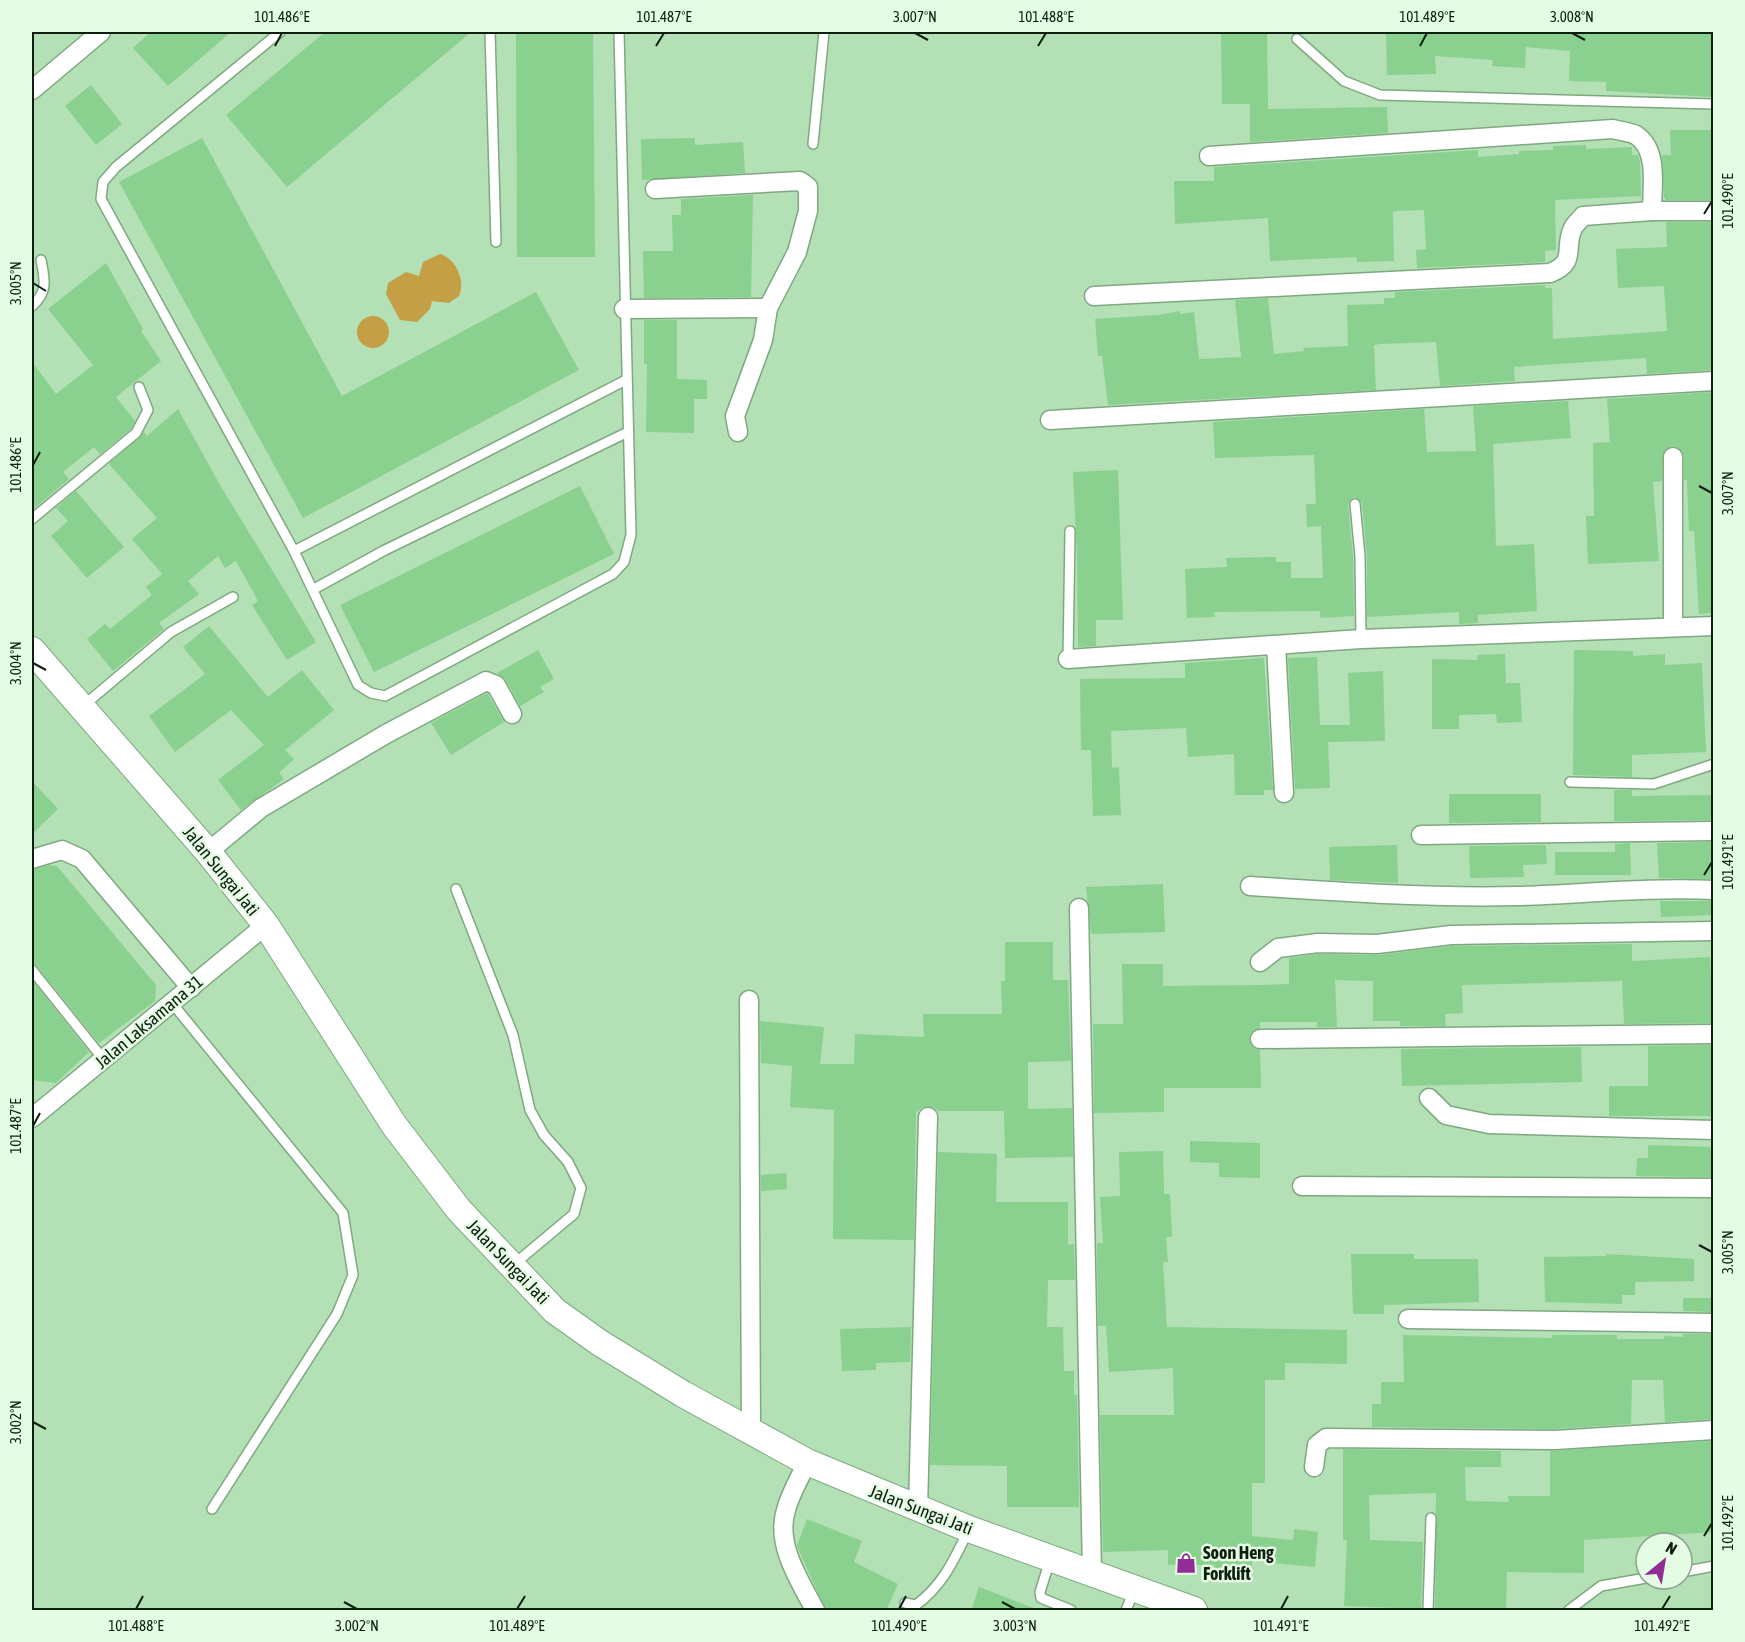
<svg xmlns="http://www.w3.org/2000/svg" width="1745" height="1642" viewBox="0 0 1745 1642" font-family="'Asap Condensed',sans-serif">
  <style>
    .water { fill: #c49f46 }
    .building { fill: #8ad08e }
    .lines { fill: none; stroke-linecap: round; stroke-linejoin: round }
    .service-casing { stroke: #7ea980; stroke-width: 12 }
    .minor-casing { stroke: #7ea980; stroke-width: 21 }
    .secondary-casing { stroke: #7ea980; stroke-width: 28 }
    .service { stroke: #fff; stroke-width: 9 }
    .minor { stroke: #fff; stroke-width: 18 }
    .secondary { stroke: #fff; stroke-width: 26 }
    .ticks { fill: none; stroke: #0e1f0f; stroke-width: 2 }
    .labels { text-anchor: middle; stroke-width: 5; stroke-linejoin: round; paint-order: stroke }
    .street-label { font-size: 18px; fill: #0e1f0f; stroke: #e4fbe4 }
    .poi-label { font-size: 18px; font-weight: bold; fill: #0e1f0f; stroke: #e4fbe4; text-anchor: start }
    .neatline { fill: none; stroke: #0e1f0f; stroke-width: 2 }
    .ticks-label { font-size: 15px; text-anchor: middle; fill: #0e1f0f }
  </style>
  <rect width="100%" height="100%" fill="#b3e0b5"/>
  <!-- water -->
  <g class="water">
    <path d="M440,254C456,258 466,282 459,296L449,303L432,301L430,309L417,322L400,320L386,294L388,283L406,272L419,276L423,262Z"/>
    <circle cx="373" cy="332" r="16"/>
  </g>
  <!-- building -->
  <g class="building">
    <path d="M151,32H231L168,86L133,48Z"/>
    <path d="M325,32H471L287,187L226,115Z"/>
    <path d="M516,32H593L595,257H517Z"/>
    <path d="M1221,32H1267L1268,109L1387,107L1388,133L1250,142V104H1222Z"/>
    <path d="M1386,32H1713V97L1606,91V82L1569,81L1570,51L1526,47L1525,68L1492,66L1493,60L1435,56L1436,74L1387,75Z"/>
    <path d="M91,85L122,124L96,145L65,106Z"/>
    <path d="M1670,130H1713V200H1666L1664,197L1662,155H1671Z"/>
    <path d="M202,138L342,396L536,292L579,370L303,518L119,182Z"/>
    <path d="M695,138V145L743,142L745,173L642,180L641,139Z"/>
    <path d="M1586,145V149L1632,147V155H1638L1640,162L1641,196L1555,200L1556,250L1545,251V262L1417,268L1416,250L1426,249L1424,210L1393,211L1394,261L1357,262V257L1270,261L1268,218L1175,224L1174,181H1214V167L1478,150V157L1519,154V151L1553,150V146Z"/>
    <path d="M753,195L751,297L644,298L643,251H673L672,215H681V199Z"/>
    <path d="M1666,222H1713V370L1647,374L1646,358L1514,367L1515,381L1440,386L1436,342L1380,344L1374,345L1376,390L1108,405L1102,356H1098L1095,319L1158,315L1180,311V314L1194,312L1199,359L1241,357L1235,300L1268,298L1274,354L1304,351L1303,348L1348,346L1347,305L1384,304V298H1395V292L1545,285V288H1552L1553,339L1667,331L1664,286L1618,288L1616,249L1667,247Z"/>
    <path d="M106,263L143,329L141,331L161,361L116,397L135,421L131,429L100,454L94,447L63,472L69,479L32,510V362L56,394L93,365L48,309Z"/>
    <path d="M644,320H677V379L707,380V399H694V433L646,432L647,364H644Z"/>
    <path d="M1713,392V613L1699,614L1694,531H1689L1687,480H1684V456L1679,448L1672,446L1664,451L1662,481L1653,482L1659,561L1588,564L1586,516H1594L1593,443L1610,442L1607,399Z"/>
    <path d="M1568,401L1571,438L1493,444L1496,546L1534,544L1537,611L1478,615V623L1459,624V612L1367,617V556L1362,503L1355,497L1351,499L1348,505L1353,556L1354,616L1320,618V611L1214,612L1215,617L1187,618L1185,569L1227,567L1226,558L1276,557V562H1291V578H1323L1321,526L1307,527L1306,504H1316L1314,455L1215,458L1213,422L1424,409L1427,452L1476,451L1473,406Z"/>
    <path d="M178,409L220,485L316,642L287,660L252,605L258,601L236,561L225,568L218,556L188,581L199,594L159,623L164,629L113,671L87,639L105,624L110,629L152,595L146,587L162,574L132,539L157,518L109,464L144,432L147,436Z"/>
    <path d="M1118,470L1123,620H1096V646L1078,647L1077,553L1073,472Z"/>
    <path d="M580,486L614,554L374,672L340,605Z"/>
    <path d="M76,491L124,547L87,578L51,536L68,521L56,508Z"/>
    <path d="M209,626L268,697L302,670L334,710L285,750L294,759L279,773L284,779L241,810L218,780L264,745L231,710L175,752L149,716L205,674L183,647Z"/>
    <path d="M538,650L554,679L540,687L544,692L520,706L506,680L497,673Z"/>
    <path d="M1574,650L1633,651V656L1665,654V665L1702,663L1706,752L1632,755V777L1573,775Z"/>
    <path d="M1505,654L1506,683H1520L1522,722L1497,723L1496,714L1459,715V729H1432V659L1478,660L1477,655Z"/>
    <path d="M1317,657L1320,725H1350L1348,673L1383,671L1385,741L1328,742L1330,788L1295,789L1288,658Z"/>
    <path d="M1264,658L1273,790H1264V795H1235L1234,754L1188,757L1186,728L1111,731L1112,768L1119,767L1121,815L1093,816L1091,750H1081L1080,679L1185,678V663Z"/>
    <path d="M487,693L504,722L451,755L431,723Z"/>
    <path d="M32,781L58,809L32,834Z"/>
    <path d="M1614,790H1632V796L1712,795L1713,820L1614,821Z"/>
    <path d="M1449,794H1541V822L1449,823Z"/>
    <path d="M1713,842V879L1659,878L1657,843Z"/>
    <path d="M1630,843L1631,875H1555V852H1615V844Z"/>
    <path d="M1397,845L1398,883L1330,880L1329,847Z"/>
    <path d="M1546,845L1547,864L1523,865L1524,877L1470,878L1469,846Z"/>
    <path d="M50,865L57,866L156,985L155,1001L99,1043L37,966L32,963V870Z"/>
    <path d="M1163,884L1165,932L1091,934L1086,887Z"/>
    <path d="M1660,901H1713V915L1661,917Z"/>
    <path d="M1005,942H1053V980H1068L1071,1061L1028,1062V1109L1072,1108L1073,1157L1005,1158L1004,1111H938L933,1107H923L916,1112L914,1240L833,1239L834,1110L790,1107L792,1066L761,1063L760,1021L824,1027L820,1064H854L855,1034L924,1037L923,1014H1002L1001,981H1005Z"/>
    <path d="M1632,944V961L1710,957L1713,1023L1624,1024L1622,981L1462,985L1463,1013L1445,1014L1446,1026H1400V1021H1373V981L1335,980L1337,1027H1317V1022H1260V1028L1251,1033L1250,1044L1260,1050L1261,1088H1164V1112L1094,1113L1093,1024H1123L1122,964H1163V986L1262,985L1289,984V958L1319,954L1378,955L1452,946Z"/>
    <path d="M32,980L89,1052L56,1083L32,1080Z"/>
    <path d="M1713,1045L1712,1116H1609V1086H1648V1046Z"/>
    <path d="M1581,1047L1582,1082L1402,1086L1401,1049Z"/>
    <path d="M1190,1141L1260,1143V1178L1219,1177V1163L1190,1162Z"/>
    <path d="M1648,1145L1713,1147V1177L1636,1176L1637,1158H1648Z"/>
    <path d="M1163,1151L1164,1194H1170L1172,1237H1166L1168,1262H1163L1167,1327L1347,1330V1364L1285,1363V1380H1265V1483H1252V1536L1293,1540L1294,1529L1318,1532L1315,1567L1252,1561V1577H1214V1565H1168V1550L1103,1552L1100,1415H1174L1173,1368L1109,1372L1106,1326H1098L1097,1243H1103L1100,1197L1120,1196L1119,1152Z"/>
    <path d="M938,1152L997,1154L996,1202H1068V1245L1074,1244L1075,1280H1048L1047,1327H1063L1064,1371H1074V1395H1077L1079,1507H1007V1466L930,1465Z"/>
    <path d="M786,1173L787,1189L761,1191V1175Z"/>
    <path d="M1351,1254H1414V1259H1478L1479,1302L1384,1305V1314H1353Z"/>
    <path d="M1606,1254L1694,1259V1281L1635,1282V1295H1622V1304L1545,1302L1544,1257L1606,1256Z"/>
    <path d="M1683,1298H1713V1312L1683,1311Z"/>
    <path d="M911,1327L910,1362L876,1363V1370L842,1371L840,1329Z"/>
    <path d="M1683,1334H1713V1419L1665,1422L1663,1380H1632L1631,1424L1555,1429L1372,1427V1404H1381V1382H1404L1403,1335L1552,1338V1335H1617V1339H1664V1336L1683,1337Z"/>
    <path d="M1713,1441V1532L1584,1540V1573L1507,1572L1506,1611H1435L1436,1493L1369,1495L1370,1540L1423,1542L1421,1609L1344,1606L1347,1540H1343V1449L1501,1451V1467H1465L1466,1501L1509,1502L1508,1496H1550V1451Z"/>
    <path d="M807,1519L862,1541L854,1562L898,1584L886,1611H826L797,1546Z"/>
    <path d="M979,1587L1036,1609V1611H971Z"/>
  </g>
  <g class="lines">
    <!-- service casing -->
    <g class="service-casing">
      <g id="service">
        <path d="M280,32L116,167L103,182L101,199L294,551L358,685L371,693L385,696L613,574L624,562L631,535L619,32"/>
        <path d="M490,32L496,242"/>
        <path d="M1297,39L1344,81L1380,95L1714,104"/>
        <path d="M813,144L824,32"/>
        <path d="M32,306C48,292 45,280 41,260"/>
        <path d="M1355,504L1360,556L1361,639"/>
        <path d="M32,519L136,433L148,410L139,387"/>
        <path d="M294,551L626,380"/>
        <path d="M314,589L385,550L628,432"/>
        <path d="M1068,659L1070,531"/>
        <path d="M83,706L171,632L233,597"/>
        <path d="M1570,782L1654,784L1714,764"/>
        <path d="M456,889L513,1035L530,1110L544,1135L568,1162L581,1188L574,1214L513,1265"/>
        <path d="M32,970L104,1060"/>
        <path d="M172,1003L343,1213L353,1275L337,1314L212,1509"/>
        <path d="M1050,1560L1040,1592L1041,1598L1071,1610"/>
        <path d="M1682,1572L1714,1566"/>
        <path d="M905,1603L916,1605C943,1585 954,1560 968,1531"/>
        <path d="M1126,1610L1134,1591"/>
        <path d="M1428,1610L1431,1518"/>
        <path d="M1569,1610L1601,1586L1646,1578"/>
      </g>
    </g>
    <!-- minor casing -->
    <g class="minor-casing">
      <g id="minor">
        <path d="M32,90L101,32"/>
        <path d="M1209,156L1613,129C1620,131 1630,132 1636,135C1659,150 1652,187 1652,211"/>
        <path d="M655,189L800,181L808,187V211L797,252L768,308L763,340L735,416L738,432"/>
        <path d="M1094,296L1550,273C1578,262 1563,248 1573,228C1575,224 1580,220 1583,216L1652,211H1714"/>
        <path d="M624,309L768,308"/>
        <path d="M1050,420L1714,381"/>
        <path d="M1673,627V457"/>
        <path d="M1276,645L1284,793"/>
        <path d="M1068,659L1361,639L1714,626"/>
        <path d="M1421,835L1714,831"/>
        <path d="M208,852L261,808L386,734L486,681L496,685L512,714"/>
        <path d="M32,859L62,850L82,859L191,988"/>
        <path d="M1250,886C1339,892 1429,898 1518,896C1583,894 1648,887 1714,890"/>
        <path d="M1079,908L1092,1574"/>
        <path d="M1260,962L1278,948L1318,943L1377,944L1451,935L1714,931"/>
        <path d="M749,1000L751,1433"/>
        <path d="M1260,1039L1714,1034"/>
        <path d="M1429,1098L1446,1115L1489,1124L1714,1130"/>
        <path d="M32,1118L266,925"/>
        <path d="M1302,1186L1714,1188"/>
        <path d="M1408,1319L1714,1323"/>
        <path d="M807,1462C800,1478 790,1494 786,1510C775,1544 800,1581 815,1610"/>
        <path d="M1314,1467L1317,1445L1326,1438L1555,1440L1714,1430"/>
        <path d="M918,1509L928,1117"/>
      </g>
    </g>
    <!-- secondary casing -->
    <g class="secondary-casing">
      <path id="secondary" d="M32,650L208,852L266,925L394,1125L459,1210L555,1311L600,1343L683,1394L807,1462L969,1529L1194,1610"/>
    </g>
    <!-- service -->
    <use href="#service" class="service"/>
    <!-- minor -->
    <use href="#minor" class="minor"/>
    <!-- secondary -->
    <use href="#secondary" class="secondary"/>
  </g>
  <!-- ticks -->
  <path class="ticks" d="M915,33L928,40M1572,33L1585,40M275,46L282,33M656,46L664,33M1038,46L1046,33M1420,46L1427,33M1704,214L1712,201M33,283L46,291M33,465L40,452M1699,486L1712,493M33,663L46,670M1704,875L1712,862M33,1126L40,1113M1699,1245L1712,1252M33,1422L46,1429M1704,1536L1712,1523M344,1602L357,1609M1002,1602L1015,1609M136,1609L143,1596M517,1609L525,1596M899,1609L906,1596M1281,1609L1288,1596M1662,1609L1670,1596"/>
  <!-- icons -->
  <defs>
    <g id="shop-bare" transform="scale(1.62)"><path d="M-5-2.5h2.3a2.7 3.5 0 0 1 5.4 0H5L5.5 6h-11ZM-1.5-2.5h3a1.5 2.3 0 0 0-3 0Z" fill="#912e96" stroke="#e4fbe4" stroke-width="2.5" paint-order="stroke"/></g>
  </defs>
  <g fill-rule="evenodd">
    <use href="#shop-bare" x="1186" y="1563"/>
  </g>
  <g class="labels">
    <!-- street labels -->
    <g class="street-label">
      <text transform="translate(221 871) rotate(51)" y="6">Jalan Sungai Jati</text>
      <text transform="translate(149 1022) rotate(-40)" y="6">Jalan Laksamana 31</text>
      <text transform="translate(508 1262) rotate(46)" y="6">Jalan Sungai Jati</text>
      <text transform="translate(921 1510) rotate(21)" y="6">Jalan Sungai Jati</text>
    </g>
    <!-- poi labels -->
    <g class="poi-label">
      <text x="1203" y="1559">Soon Heng<tspan x="1203" dy="21">Forklift</tspan></text>
    </g>
  </g>
  <!-- border -->
  <rect width="1745" height="1642" fill="none" stroke="#e4fbe4" stroke-width="66"/>
  <!-- north arrow -->
  <g transform="translate(1664 1561) rotate(30)"><circle r="28" fill="#e4fbe4" stroke="#8ea38f" stroke-width="1.5"/>
  <path d="M0-4.5L10 22L0 15L-10 22Z" fill="#912e96"/>
  <text y="-9" font-size="16" font-weight="bold" text-anchor="middle" fill="#0e1f0f">N</text>
  </g>
  <rect x="33" y="33" width="1679" height="1576" class="neatline"/>
  <g class="ticks-label">
    <text x="282" y="22">101.486°E</text>
    <text x="664" y="22">101.487°E</text>
    <text x="915" y="22">3.007°N</text>
    <text x="1046" y="22">101.488°E</text>
    <text x="1427" y="22">101.489°E</text>
    <text x="1572" y="22">3.008°N</text>
    <text transform="translate(1728 201) rotate(-90)" y="5">101.490°E</text>
    <text transform="translate(16 283) rotate(-90)" y="5">3.005°N</text>
    <text transform="translate(16 465) rotate(-90)" y="5">101.486°E</text>
    <text transform="translate(1728 493) rotate(-90)" y="5">3.007°N</text>
    <text transform="translate(16 663) rotate(-90)" y="5">3.004°N</text>
    <text transform="translate(1728 862) rotate(-90)" y="5">101.491°E</text>
    <text transform="translate(16 1126) rotate(-90)" y="5">101.487°E</text>
    <text transform="translate(1728 1252) rotate(-90)" y="5">3.005°N</text>
    <text transform="translate(16 1422) rotate(-90)" y="5">3.002°N</text>
    <text transform="translate(1728 1523) rotate(-90)" y="5">101.492°E</text>
    <text x="136" y="1631">101.488°E</text>
    <text x="357" y="1631">3.002°N</text>
    <text x="517" y="1631">101.489°E</text>
    <text x="899" y="1631">101.490°E</text>
    <text x="1015" y="1631">3.003°N</text>
    <text x="1281" y="1631">101.491°E</text>
    <text x="1662" y="1631">101.492°E</text>
  </g>
</svg>
